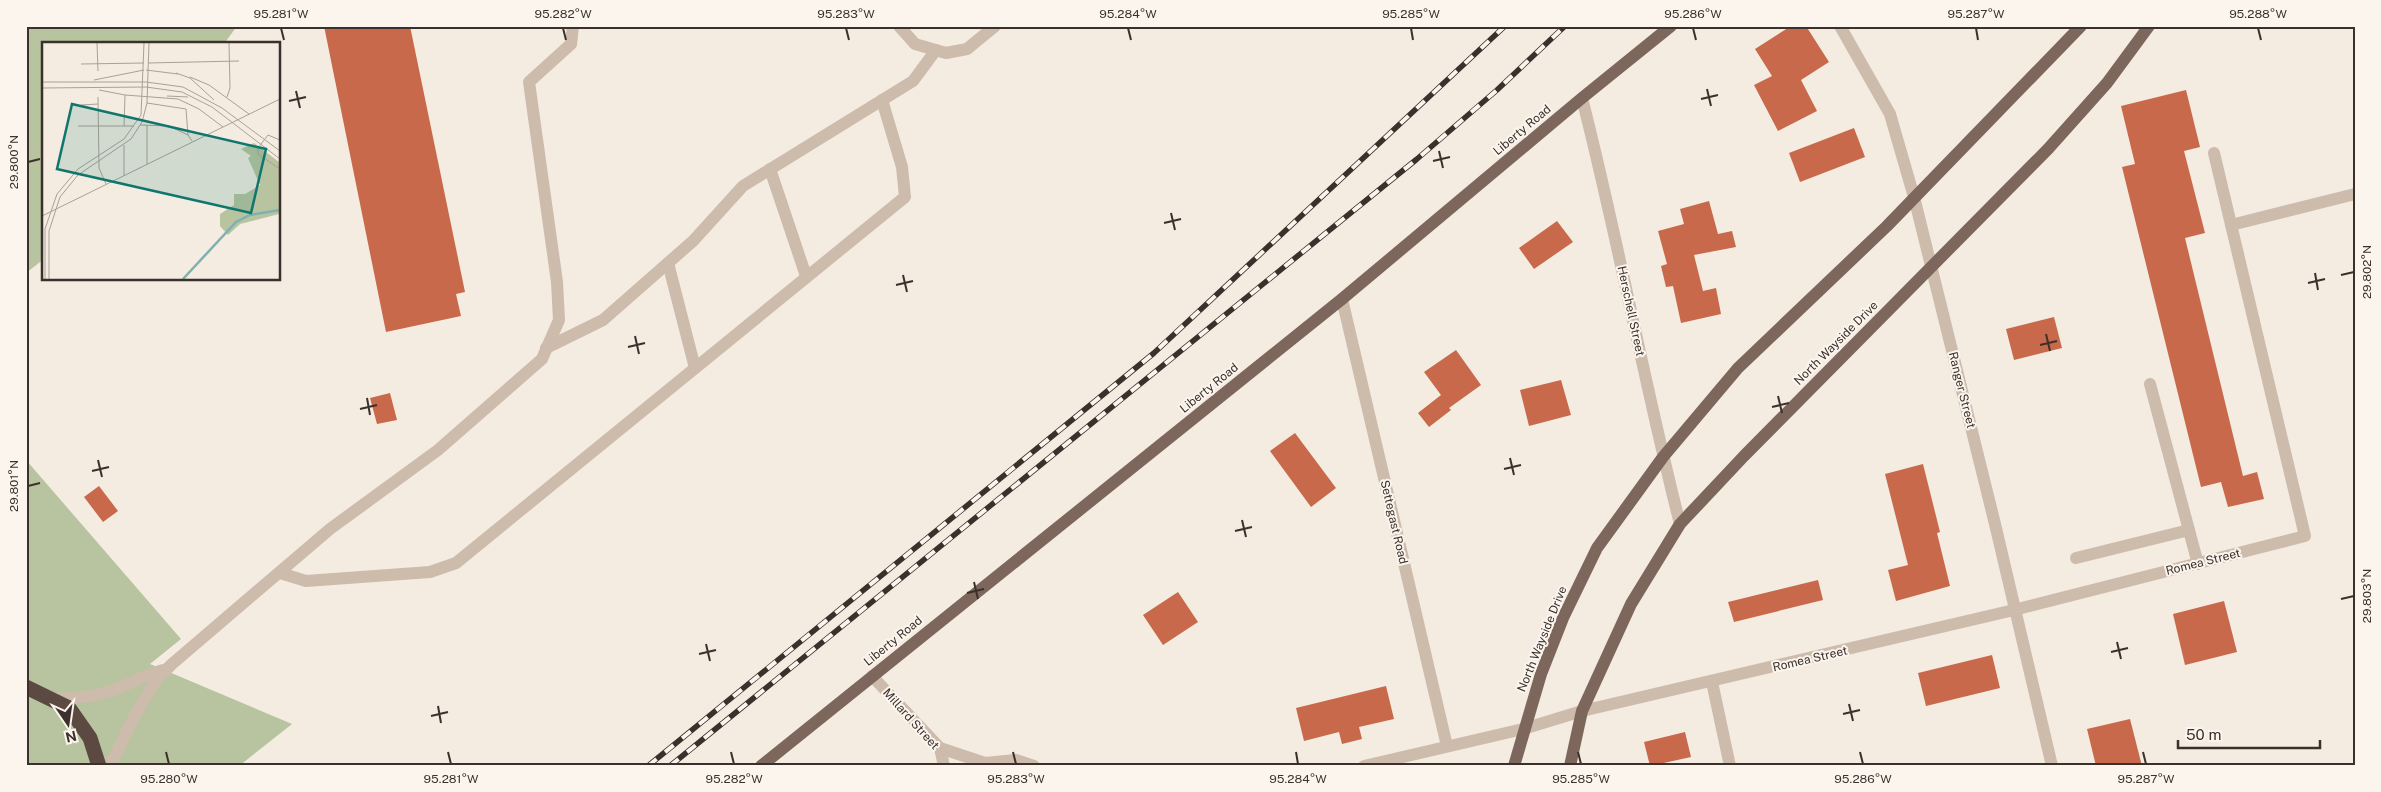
<svg xmlns="http://www.w3.org/2000/svg" width="2381" height="792" viewBox="0 0 2381 792" font-family="'Public Sans',sans-serif">
  <style>
    .green { fill: #b8c4a0 }
    .building { fill: #c8694b }
    .lines { fill: none; stroke-linecap: round; stroke-linejoin: round }
    .minor { stroke: #cdbbac; stroke-width: 12 }
    .major { stroke: #7d675c; stroke-width: 12 }
    .highway { stroke: #5c4a42; stroke-width: 15 }
    .rail-casing { stroke: #3b302b; stroke-width: 5.5 }
    .rail { stroke: #fbf5ee; stroke-width: 4; stroke-dasharray: 11; stroke-linecap: butt }
    .ticks { fill: none; stroke: #3b302b; stroke-width: 2 }
    .labels { text-anchor: middle; stroke-width: 4; stroke-linejoin: round; paint-order: stroke }
    .street-label { font-size: 12px; fill: #3b302b; stroke: #fbf5ee }
    .inset-river { fill: none; stroke: #7fb0b2; stroke-width: 2.5 }
    .inset-road { fill: none; stroke: #aaa098; stroke-width: 1 }
    .view { fill: #0f766e; fill-opacity: 0.15; stroke: #0f766e; stroke-width: 2.5 }
    .inset-edge { fill: none; stroke: #3b302b; stroke-width: 2.5 }
    .neatline { fill: none; stroke: #3b302b; stroke-width: 2 }
    .ticks-label { font-size: 12px; text-anchor: middle; fill: #3b302b }
  </style>
  <rect width="100%" height="100%" fill="#f4ebe1"/>
  <!-- green -->
  <g class="green">
    <path d="M26,26H237L224,44H44V259L26,273Z"/>
    <path d="M26,460L181,639L150,664L292,724L239,766H26Z"/>
  </g>
  <!-- building -->
  <g class="building">
    <path d="M324,26H410L465,292L456,294L461,316L386,332Z"/>
    <path d="M1791,26H1806L1829,62L1801,80L1817,111L1778,131L1754,85L1772,76L1755,49Z"/>
    <path d="M2186,90L2200,147L2184,151L2205,233L2185,238L2243,476L2257,472L2264,499L2228,507L2221,482L2201,487L2122,167L2135,164L2121,106Z"/>
    <path d="M1854,128L1865,157L1800,182L1789,153Z"/>
    <path d="M1709,201L1718,234L1732,231L1736,247L1694,255L1703,291L1716,288L1721,314L1681,323L1673,286L1666,287L1661,266L1667,264L1658,231L1684,224L1680,209Z"/>
    <path d="M1557,221L1573,242L1534,269L1519,248Z"/>
    <path d="M2054,317L2062,348L2014,360L2006,329Z"/>
    <path d="M1456,350L1481,385L1449,408L1451,410L1429,427L1418,413L1441,395L1424,372Z"/>
    <path d="M1561,380L1571,415L1529,426L1520,390Z"/>
    <path d="M390,393L397,420L377,424L370,398Z"/>
    <path d="M1295,433L1336,488L1311,507L1270,451Z"/>
    <path d="M1923,464L1940,532L1937,533L1950,586L1896,601L1888,570L1908,565L1885,474Z"/>
    <path d="M99,486L118,511L103,522L84,497Z"/>
    <path d="M1818,580L1823,600L1734,622L1728,602Z"/>
    <path d="M1178,592L1198,622L1163,645L1143,615Z"/>
    <path d="M2224,601L2237,652L2185,665L2173,614Z"/>
    <path d="M1992,655L2000,688L1926,706L1918,673Z"/>
    <path d="M1386,686L1394,719L1359,727L1362,739L1342,744L1339,732L1304,741L1296,708Z"/>
    <path d="M2130,719L2142,766H2096L2087,729Z"/>
    <path d="M1685,732L1691,757L1650,766L1644,742Z"/>
  </g>
  <g class="lines">
    <!-- minor -->
    <g class="minor">
      <path d="M899,26L915,44L946,53L967,49L995,26"/>
      <path d="M1840,26L1890,114L1914,197L1995,524L2052,766"/>
      <path d="M1582,98C1618,239 1644,383 1680,524"/>
      <path d="M770,169L806,276"/>
      <path d="M2231,225L2355,194"/>
      <path d="M668,263L695,368"/>
      <path d="M1342,299L1447,746"/>
      <path d="M546,348L603,320L693,241L743,186L913,81L936,50"/>
      <path d="M2150,384L2198,564"/>
      <path d="M2076,558L2189,530"/>
      <path d="M280,573L306,581L430,572L456,563L905,197L902,167L882,100"/>
      <path d="M872,676L940,748L944,766"/>
      <path d="M1712,682L1730,766"/>
      <path d="M52,699C68,698 85,698 100,694C124,689 143,674 167,669"/>
      <path d="M940,748L985,763L1016,760L1034,766"/>
      <path d="M102,766L113,760L136,713L157,679L172,664L330,529L438,450L542,359L559,320L557,282L529,82L571,44L573,26"/>
      <path d="M1364,766L1523,729L1582,711L2014,610L2305,536L2214,153"/>
    </g>
    <!-- major -->
    <g class="major">
      <path d="M761,766L1342,299L1582,98L1671,26"/>
      <path d="M1514,766L1541,674L1563,618L1597,548L1663,457L1738,368L1887,226L2081,26"/>
      <path d="M1570,766L1582,711L1631,604L1680,524L1744,456L2048,149L2107,83L2149,26"/>
    </g>
    <!-- highway -->
    <path class="highway" d="M26,687L69,708L90,738L99,766"/>
    <!-- rail casing -->
    <g class="rail-casing">
      <g id="rail">
        <path d="M648,766L1154,353L1505,26"/>
        <path d="M670,766L1417,159L1497,90L1565,26"/>
      </g>
    </g>
    <!-- rail -->
    <use href="#rail" class="rail"/>
  </g>
  <!-- ticks -->
  <path class="ticks" d="M281,28L284,40M563,28L566,40M846,28L849,40M1128,28L1131,40M1411,28L1413,40M1693,28L1696,40M1976,28L1978,40M2258,28L2261,40M1707,89L1711,106M296,91L300,108M1701,99L1718,95M289,101L306,97M1439,151L1443,168M1433,161L1450,157M28,162L40,159M1171,213L1175,230M1164,223L1181,219M2315,273L2318,290M903,275L907,292M2341,275L2354,272M2308,283L2325,279M896,285L913,281M2046,334L2050,351M635,336L639,354M2040,345L2057,341M628,347L645,343M1778,396L1782,413M367,398L370,415M1772,407L1789,403M360,409L377,405M1510,458L1514,475M98,460L102,477M1504,469L1521,465M92,471L109,467M28,486L40,483M1242,520L1246,537M1235,531L1252,527M974,582L978,599M967,593L984,589M2341,599L2354,596M2117,642L2121,659M706,644L710,661M2111,652L2128,648M699,654L716,650M1849,704L1853,721M438,706L441,723M1843,714L1860,710M431,716L448,712M166,752L169,764M448,752L451,764M731,752L734,764M1013,752L1016,764M1296,752L1298,764M1578,752L1581,764M1860,752L1863,764M2143,752L2146,764"/>
  <g class="labels">
    <!-- street labels -->
    <g class="street-label">
      <text transform="translate(1522 130) rotate(-40)" y="4">Liberty Road</text>
      <text transform="translate(1631 311) rotate(78)" y="4">Herschell Street</text>
      <text transform="translate(1836 343) rotate(-45)" y="4">North Wayside Drive</text>
      <text transform="translate(1209 388) rotate(-39)" y="4">Liberty Road</text>
      <text transform="translate(1962 390) rotate(76)" y="4">Ranger Street</text>
      <text transform="translate(1394 522) rotate(77)" y="4">Settegast Road</text>
      <text transform="translate(2203 562) rotate(-14)" y="4">Romea Street</text>
      <text transform="translate(1542 639) rotate(-68)" y="4">North Wayside Drive</text>
      <text transform="translate(893 641) rotate(-39)" y="4">Liberty Road</text>
      <text transform="translate(1810 659) rotate(-13)" y="4">Romea Street</text>
      <text transform="translate(911 719) rotate(48)" y="4">Millard Street</text>
    </g>
  </g>
  <!-- overview -->
  <g transform="translate(42 42)">
    <rect width="238" height="238" fill="#f4ebe1"/>
    <path d="M212,101L237,120V172L198,182L186,193L178,184V172L192,163V152H203L218,143L206,116L209,114L199,107Z" fill="#b8c4a0"/>
    <path class="inset-river" d="M141,237L194,180L208,173L238,168"/>
    <path class="inset-road" d="M55,1L56,29M106,21L197,19M39,22L102,21M104,28L136,32M134,31L148,36L172,58M0,33V54M148,35L167,43L207,72M52,38L102,28M0,40H104L141,45L180,66L238,109M0,46L104,45L140,50L170,65L238,117M57,48L83,53M83,53L136,57L157,67L181,85M125,54L146,55M56,55L57,126L64,142M185,55L188,46L187,1M105,61L144,67L146,93L150,99M39,63L56,62M98,83L127,84L146,93M105,83V122M36,84H92M82,84L83,53M216,106L226,93L238,98M216,106V112L238,127M82,134V103M0,174L238,57M3,237V187L15,152L36,127L82,97L99,73L102,1M7,237V189L18,155L36,133L89,97L100,80L105,61L107,1"/>
    <path class="view" d="M30,62L224,107L209,171L15,127Z"/>
    <rect width="238" height="238" class="inset-edge"/>
  </g>
  <!-- border -->
  <rect width="2381" height="792" fill="none" stroke="#fbf5ee" stroke-width="55"/>
  <!-- north arrow -->
  <g transform="translate(68 724) rotate(167)" stroke="#fbf5ee" stroke-width="4" paint-order="stroke">
  <path d="M0-4L9 19L0 12L-9 19Z" fill="#3b302b"/>
  <text y="-8" font-size="14" font-weight="bold" text-anchor="middle" fill="#3b302b">N</text>
  </g>
  <!-- scale -->
  <path d="M2178 740v8h142v-8" fill="none" stroke="#3b302b" stroke-width="2.5"/>
  <text x="2186" y="740" font-size="15" fill="#3b302b" stroke="#fbf5ee" stroke-width="4" paint-order="stroke">50 m</text>
  <rect x="28" y="28" width="2326" height="736" class="neatline"/>
  <g class="ticks-label">
    <text x="281" y="18">95.281°W</text>
    <text x="563" y="18">95.282°W</text>
    <text x="846" y="18">95.283°W</text>
    <text x="1128" y="18">95.284°W</text>
    <text x="1411" y="18">95.285°W</text>
    <text x="1693" y="18">95.286°W</text>
    <text x="1976" y="18">95.287°W</text>
    <text x="2258" y="18">95.288°W</text>
    <text transform="translate(14 162) rotate(-90)" y="4">29.800°N</text>
    <text transform="translate(2367 272) rotate(-90)" y="4">29.802°N</text>
    <text transform="translate(14 486) rotate(-90)" y="4">29.801°N</text>
    <text transform="translate(2367 596) rotate(-90)" y="4">29.803°N</text>
    <text x="169" y="783">95.280°W</text>
    <text x="451" y="783">95.281°W</text>
    <text x="734" y="783">95.282°W</text>
    <text x="1016" y="783">95.283°W</text>
    <text x="1298" y="783">95.284°W</text>
    <text x="1581" y="783">95.285°W</text>
    <text x="1863" y="783">95.286°W</text>
    <text x="2146" y="783">95.287°W</text>
  </g>
</svg>
